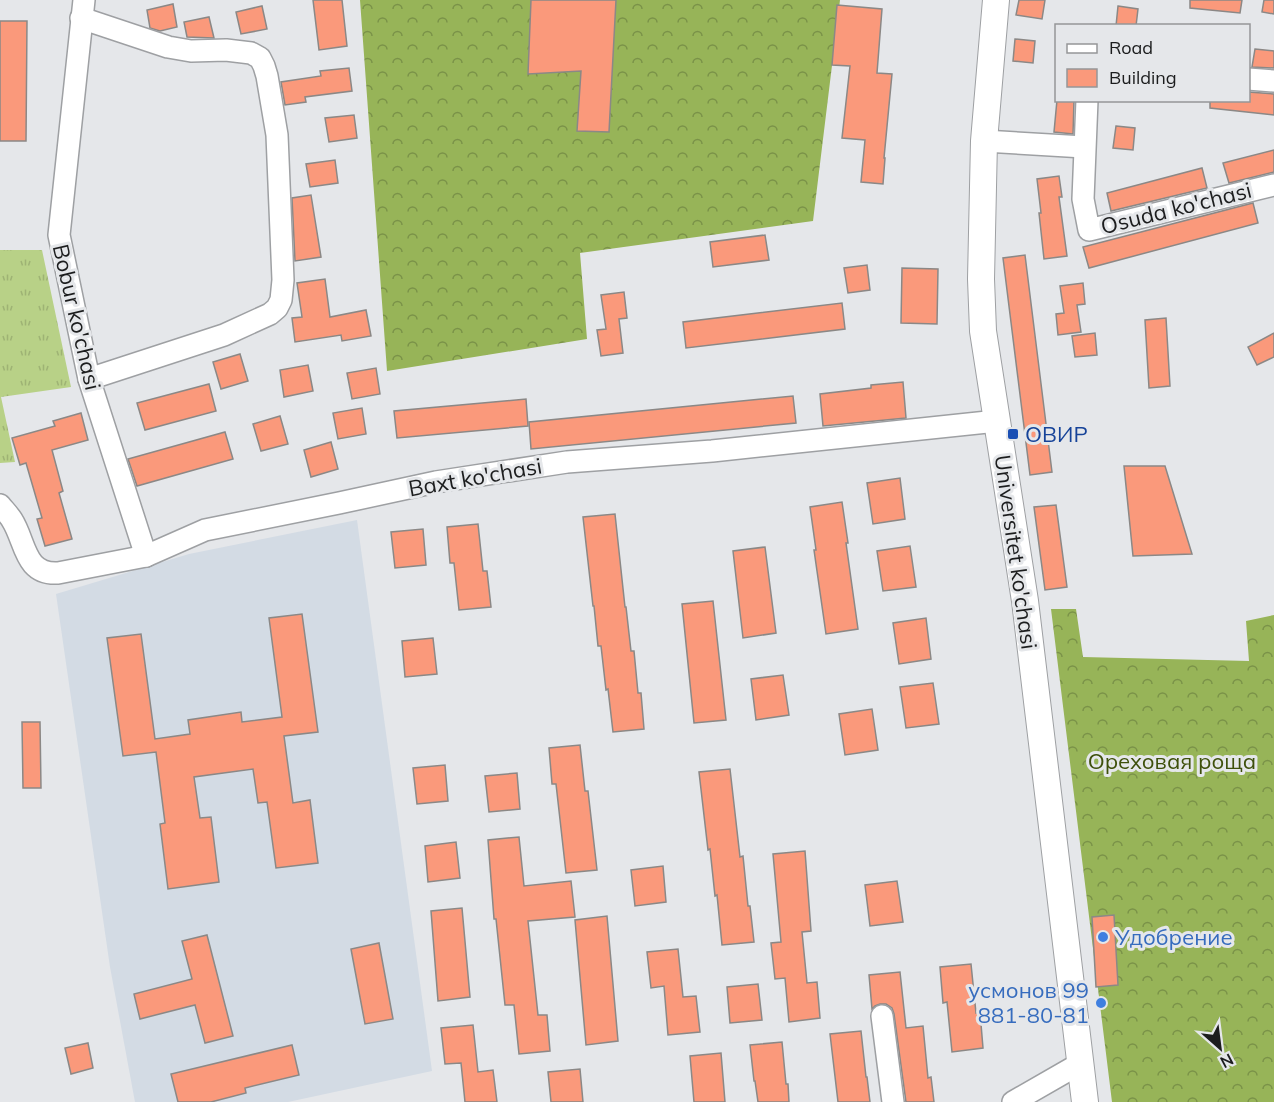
<svg xmlns="http://www.w3.org/2000/svg" width="1274" height="1102" viewBox="0 0 1274 1102" font-family="Mulish,sans-serif">
  <style>
    .built { fill: #d3dbe4 }
    .grass { fill: url(#grass-tufts) }
    .forest { fill: url(#forest-crowns) }
    .building { fill: #fa997b; stroke: #8b8886; stroke-width: 1.5 }
    .lines { fill: none; stroke-linecap: round; stroke-linejoin: round }
    .minor-casing { stroke: #9ea0a3; stroke-width: 24 }
    .major-casing { stroke: #9ea0a3; stroke-width: 28 }
    .minor { stroke: #fff; stroke-width: 21 }
    .major { stroke: #fff; stroke-width: 26 }
    .transit-dot { fill: #1a4fb4; stroke: #e5e7ea; stroke-width: 2 }
    .shop-dot { fill: #3f7fe0; stroke: #e5e7ea; stroke-width: 2 }
    .labels { text-anchor: middle; stroke-width: 6; stroke-linejoin: round; paint-order: stroke }
    .street-label { font-size: 22px; fill: #1c1d1e; stroke: #e5e7ea }
    .transit-label { font-size: 22px; fill: #164399; stroke: #e5e7ea; text-anchor: start }
    .park-label { font-size: 22px; fill: #3e500b; stroke: #e5e7ea }
    .shop-label { font-size: 22px; fill: #366cbe; stroke: #e5e7ea; text-anchor: start }
  </style>
  <defs>
    <pattern id="grass-tufts" width="24" height="20" patternUnits="userSpaceOnUse" patternTransform="scale(1.5)"><rect width="24" height="20" fill="#b8d187"/><path d="M3 7l-1-3M5 7V3M7 7l1-3M15 17l-1-3M17 17v-4M19 17l1-3" fill="none" stroke="#9eb374"/></pattern>
    <pattern id="forest-crowns" width="20" height="18" patternUnits="userSpaceOnUse" patternTransform="scale(1.5)"><rect width="20" height="18" fill="#97b458"/><path d="M2 6a3 3 0 1 1 6 0M12 15a3 3 0 1 1 6 0" fill="none" stroke="#7a9248"/></pattern>
  </defs>
  <rect width="100%" height="100%" fill="#e5e7ea"/>
  <!-- built -->
  <path class="built" d="M357,520L432,1071L288,1102H135L110,967L56,594L189,554Z"/>
  <!-- grass -->
  <path class="grass" d="M0,250H42L71,387L1,397L15,462L0,463Z"/>
  <!-- forest -->
  <g class="forest">
    <path d="M360,0H840L813,221L580,253L587,339L387,371Z"/>
    <path d="M1051,609H1076L1083,657L1249,661L1246,621L1274,615V1102H1112Z"/>
  </g>
  <!-- building -->
  <g class="building">
    <path d="M313,0H342L347,46L319,50Z"/>
    <path d="M531,0H616L609,132L577,131L581,71L528,74Z"/>
    <path d="M1019,0H1045L1042,19L1016,15Z"/>
    <path d="M1190,0H1242L1240,13L1190,8Z"/>
    <path d="M1264,0H1274V14L1262,12Z"/>
    <path d="M173,4L177,27L160,31L150,28L147,10Z"/>
    <path d="M837,5L882,9L877,73L892,74L884,158H885L883,184L861,182L865,140L842,138L850,66L832,65Z"/>
    <path d="M262,6L267,29L241,34L236,12Z"/>
    <path d="M1118,6L1138,9L1136,26H1116Z"/>
    <path d="M209,17L214,38L187,37L184,22Z"/>
    <path d="M0,21H27L26,141H0Z"/>
    <path d="M1015,39L1035,41L1033,63L1013,61Z"/>
    <path d="M1255,49L1274,51V68L1252,67Z"/>
    <path d="M349,68L352,91L305,97L306,102L285,105L281,82L321,76L320,71Z"/>
    <path d="M1248,92L1274,94V115L1210,108V100H1248Z"/>
    <path d="M1057,100H1074L1073,134L1054,132Z"/>
    <path d="M354,115L357,138L329,142L325,118Z"/>
    <path d="M1116,126L1135,128L1133,150L1113,148Z"/>
    <path d="M1274,150V172L1229,183L1223,163Z"/>
    <path d="M335,160L338,183L310,187L306,164Z"/>
    <path d="M1202,168L1207,188L1111,211L1107,193Z"/>
    <path d="M1059,176L1062,197H1059L1067,256L1044,259L1039,213H1041L1037,179Z"/>
    <path d="M311,195L321,257L295,261L292,198Z"/>
    <path d="M1253,203L1258,223L1089,268L1083,247Z"/>
    <path d="M765,235L769,260L713,267L710,242Z"/>
    <path d="M1025,255L1052,472L1030,475L1003,258Z"/>
    <path d="M867,265L870,290L848,293L844,268Z"/>
    <path d="M902,268L938,269L937,324L901,323Z"/>
    <path d="M325,279L330,317L366,310L371,336L342,341L341,335L295,342L292,318L302,317L297,283Z"/>
    <path d="M1083,283L1085,304L1077,305L1081,332L1058,335L1056,314L1064,313L1060,286Z"/>
    <path d="M624,292L627,318L619,319L623,353L601,356L597,330L606,329L601,295Z"/>
    <path d="M842,303L845,329L686,348L683,322Z"/>
    <path d="M1166,318L1170,386L1149,388L1145,320Z"/>
    <path d="M1095,333L1097,355L1075,357L1072,336Z"/>
    <path d="M1274,333V357L1257,365L1248,347Z"/>
    <path d="M240,354L248,381L221,389L213,362Z"/>
    <path d="M308,365L313,391L284,397L280,370Z"/>
    <path d="M376,368L380,394L352,399L347,373Z"/>
    <path d="M903,382L906,418L823,426L820,394L871,388V385Z"/>
    <path d="M209,384L216,411L145,430L137,403Z"/>
    <path d="M793,396L796,423L531,449L529,422Z"/>
    <path d="M526,399L528,426L397,438L394,411Z"/>
    <path d="M362,408L366,434L338,439L333,413Z"/>
    <path d="M81,413L88,440L52,450L63,491L59,493L72,539L45,546L37,519L42,518L26,463L20,465L12,438L55,426L53,421Z"/>
    <path d="M280,416L288,444L261,451L253,424Z"/>
    <path d="M225,432L233,459L137,486L128,459Z"/>
    <path d="M331,442L338,469L311,477L304,450Z"/>
    <path d="M1124,466H1165L1192,554L1133,556Z"/>
    <path d="M900,478L905,519L873,524L867,483Z"/>
    <path d="M842,502L848,543H846L858,629L826,634L814,550H816L810,507Z"/>
    <path d="M1056,505L1067,587L1045,590L1034,507Z"/>
    <path d="M615,514L625,607H626L631,651H634L638,693H641L644,729L613,732L608,689L606,690L601,646H598L594,606H593L583,517Z"/>
    <path d="M478,524L483,571H487L491,607L459,610L454,563H450L447,527Z"/>
    <path d="M423,529L426,565L395,568L391,532Z"/>
    <path d="M910,546L916,587L883,591L877,551Z"/>
    <path d="M765,547L776,633L743,638L733,551Z"/>
    <path d="M713,601L726,720L694,723L682,604Z"/>
    <path d="M302,614L318,732L284,736L293,803L310,800L318,863L276,868L267,802L258,803L253,769L194,777L200,818L211,817L219,882L168,889L160,824L165,823L156,752L123,756L107,638L141,634L155,739L190,734L188,720L241,712L242,722L282,717L269,618Z"/>
    <path d="M926,618L931,659L899,664L893,623Z"/>
    <path d="M433,638L437,674L405,677L402,641Z"/>
    <path d="M783,675L789,715L756,720L751,679Z"/>
    <path d="M933,683L939,724L906,728L900,687Z"/>
    <path d="M872,709L878,750L845,755L839,714Z"/>
    <path d="M22,722H40L41,788H23Z"/>
    <path d="M580,745L585,791H588L597,870L566,873L556,784H552L549,748Z"/>
    <path d="M445,765L448,801L417,804L413,768Z"/>
    <path d="M730,769L740,857L743,856L748,906H750L754,942L722,945L717,895L715,896L710,849L708,850L699,772Z"/>
    <path d="M517,773L520,809L489,812L485,776Z"/>
    <path d="M519,837L524,886L571,881L575,917L528,921L538,1015H547L550,1051L519,1054L514,1005H505L496,919H494L488,840Z"/>
    <path d="M456,842L460,878L428,882L425,846Z"/>
    <path d="M805,851L811,931L802,932L807,983L817,982L820,1018L789,1022L785,978L775,979L771,943L781,942L773,854Z"/>
    <path d="M663,866L666,902L635,906L631,870Z"/>
    <path d="M897,881L903,922L870,926L865,885Z"/>
    <path d="M462,908L470,997L438,1001L431,911Z"/>
    <path d="M1114,915L1118,985L1096,987L1092,917Z"/>
    <path d="M607,916L618,1041L586,1045L575,920Z"/>
    <path d="M207,935L233,1036L205,1043L195,1005L140,1019L134,994L192,979L182,941Z"/>
    <path d="M379,943L393,1019L365,1024L351,949Z"/>
    <path d="M678,949L683,997L696,996L700,1032L668,1035L664,986L651,988L647,952Z"/>
    <path d="M971,964L976,1013L980,1012L983,1048L952,1052L947,1002L943,1003L940,967Z"/>
    <path d="M900,972L906,1028L923,1026L928,1078L931,1077L934,1102H906L894,1014L892,1008L886,1004H880L875,1006L872,1009L869,975Z"/>
    <path d="M758,984L762,1020L730,1023L727,987Z"/>
    <path d="M473,1025L478,1072L493,1070L497,1102H465L461,1063L445,1064L441,1028Z"/>
    <path d="M861,1031L866,1077H867L870,1102H838L830,1034Z"/>
    <path d="M782,1042L786,1084H788L789,1102H758L755,1081H754L750,1045Z"/>
    <path d="M88,1043L93,1068L71,1074L65,1048Z"/>
    <path d="M292,1045L299,1075L245,1088L246,1093L211,1102H178L171,1074Z"/>
    <path d="M721,1053L725,1102H694L690,1056Z"/>
    <path d="M580,1069L583,1102H551L548,1072Z"/>
  </g>
  <g class="lines">
    <!-- minor casing -->
    <g class="minor-casing">
      <g id="minor">
        <path d="M84,0L59,235L89,379L146,556"/>
        <path d="M81,18L168,47L191,51L226,50L251,53L260,58L264,66L267,76L277,135L283,280L281,300L277,308L270,314L224,335L89,379"/>
        <path d="M1248,79L1274,81"/>
        <path d="M1087,100L1083,199L1089,230L1274,185"/>
        <path d="M984,141L1084,147"/>
        <path d="M0,505C4,510 9,515 12,520C26,542 24,575 58,573L146,556L205,530L339,503L436,482L567,462L712,451L997,421"/>
        <path d="M882,1016L893,1102"/>
        <path d="M1013,1102L1081,1063"/>
      </g>
    </g>
    <!-- major casing -->
    <g class="major-casing">
      <path id="major" d="M996,0L984,141L981,279L983,331L1025,601L1085,1102"/>
    </g>
    <!-- minor -->
    <use href="#minor" class="minor"/>
    <!-- major -->
    <use href="#major" class="major"/>
  </g>
  <!-- markers -->
  <rect class="transit-dot" x="1007" y="428" width="12" height="12" rx="3"/>
  <g class="shop-dot">
    <circle cx="1103" cy="937" r="6"/>
    <circle cx="1101" cy="1003" r="6"/>
  </g>
  <g class="labels">
    <!-- street labels -->
    <g class="street-label">
      <text transform="translate(1176 208) rotate(-14)" y="8">Osuda ko'chasi</text>
      <text transform="translate(77 317) rotate(77)" y="8">Bobur ko'chasi</text>
      <text transform="translate(475 477) rotate(-10)" y="8">Baxt ko'chasi</text>
      <text transform="translate(1016 552) rotate(82)" y="8">Universitet ko'chasi</text>
    </g>
    <!-- transit labels -->
    <g class="transit-label">
      <text x="1025" y="442">ОВИР</text>
    </g>
    <!-- park labels -->
    <g class="park-label">
      <text x="1172" y="769">Ореховая роща</text>
    </g>
    <!-- shop labels -->
    <g class="shop-label">
      <text x="1115" y="945">Удобрение</text>
      <text x="1089" y="998" text-anchor="end">усмонов 99<tspan x="1089" dy="25">881-80-81</tspan></text>
    </g>
  </g>
  <!-- legend -->
  <rect x="1055" y="24" width="195" height="78" fill="#e5e7ea" stroke="#959698" stroke-width="1.5"/>
  <rect x="1067" y="44" width="30" height="9" fill="#ffffff" stroke="#959698" stroke-width="1.5"/>
  <text x="1109" y="54" font-size="18" fill="#1c1d1e">Road</text>
  <rect x="1067" y="69" width="30" height="18" fill="#fa997b" stroke="#959698" stroke-width="1.5"/>
  <text x="1109" y="84" font-size="18" fill="#1c1d1e">Building</text>
  <!-- north arrow -->
  <g transform="translate(1220 1048) rotate(152)" stroke="#e5e7ea" stroke-width="4.5" paint-order="stroke">
  <path d="M0-4.5L10 22L0 15L-10 22Z" fill="#1c1d1e"/>
  <text y="-9" font-size="16" font-weight="bold" text-anchor="middle" fill="#1c1d1e">N</text>
  </g>
</svg>
